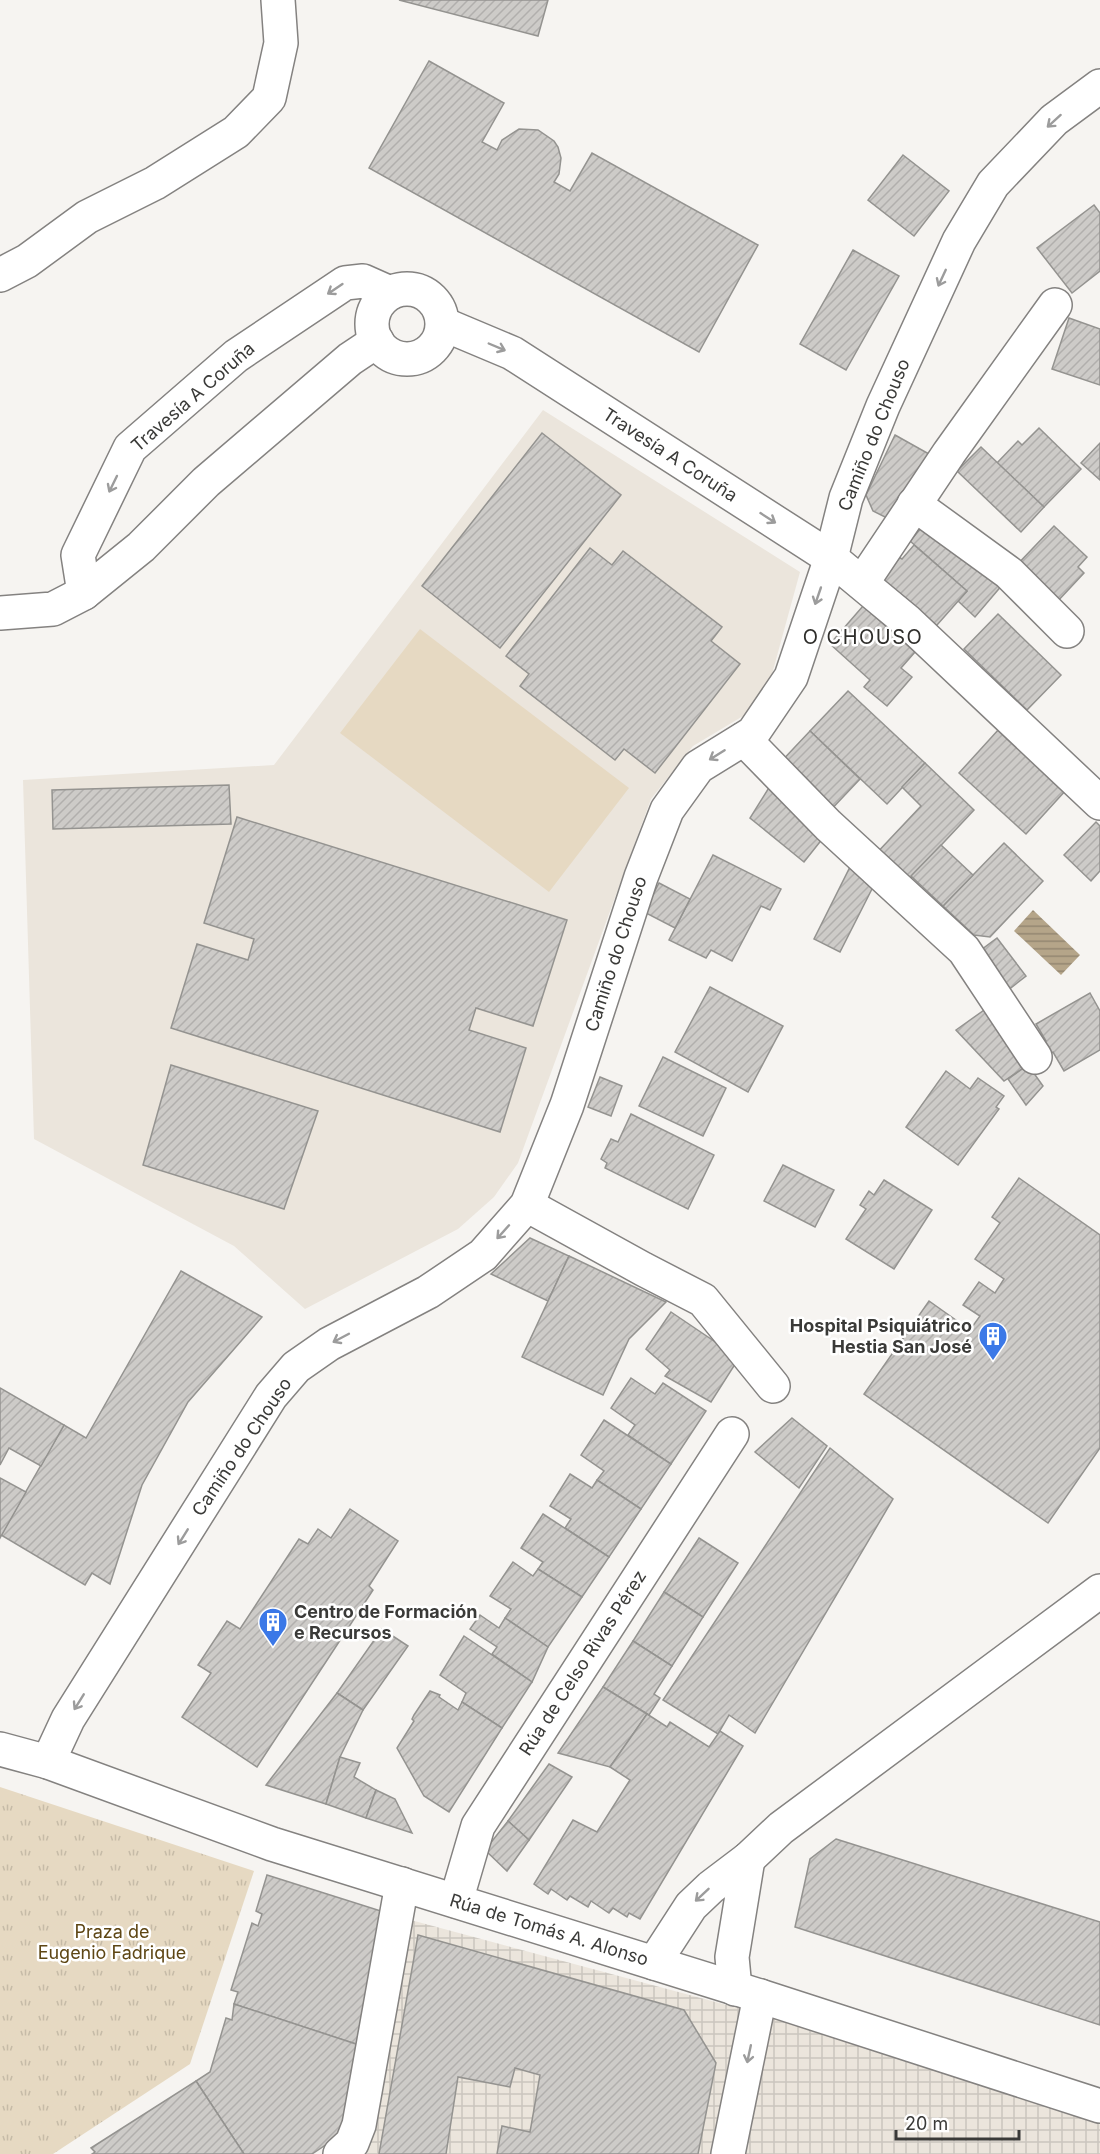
<svg xmlns="http://www.w3.org/2000/svg" width="1100" height="2154" viewBox="0 0 1100 2154" font-family="Inter,sans-serif">
  <style>
    .built { fill: #ebe5dc }
    .industrial { fill: url(#industrial-grid) }
    .grass { fill: url(#grass-tufts) }
    .garden { fill: #e6d9c2 }
    .water { fill: url(#water-rules) }
    .building { fill: url(#building-hatch); stroke: #949390; stroke-width: 1.5 }
    .lines { fill: none; stroke-linecap: round; stroke-linejoin: round }
    .minor-casing { stroke: #848280; stroke-width: 36 }
    .minor { stroke: #fff; stroke-width: 33 }
    .oneway { stroke: #9c9c9c }
    .labels { text-anchor: middle; stroke-width: 5; stroke-linejoin: round; paint-order: stroke }
    .street-label { font-size: 18px; fill: #3a3a38; stroke: #fff }
    .poi-label { font-size: 18px; font-weight: bold; fill: #3a3a38; stroke: #fff; text-anchor: end }
    .park-label { font-size: 18px; fill: #5e4614; stroke: #fff }
    .neighbourhood-label { font-size: 20px; letter-spacing: 1.5px; fill: #2f2e2b; stroke: #fff }
  </style>
  <defs>
    <pattern id="industrial-grid" width="8" height="8" patternUnits="userSpaceOnUse" patternTransform="scale(1.5)"><rect width="8" height="8" fill="#ebe5dc"/><path d="M0 4h8M4 0v8" fill="none" stroke="#cac5be"/></pattern>
    <pattern id="grass-tufts" width="24" height="20" patternUnits="userSpaceOnUse" patternTransform="scale(1.5)"><rect width="24" height="20" fill="#e6d9c2"/><path d="M3 7l-1-3M5 7V3M7 7l1-3M15 17l-1-3M17 17v-4M19 17l1-3" fill="none" stroke="#c6bba7"/></pattern>
    <pattern id="water-rules" width="6" height="5" patternUnits="userSpaceOnUse" patternTransform="scale(1.5)"><rect width="6" height="5" fill="#b5a589"/><path d="M0 2.5h6" fill="none" stroke="#948771"/></pattern>
    <pattern id="building-hatch" width="6" height="6" patternUnits="userSpaceOnUse" patternTransform="scale(1.5)"><rect width="6" height="6" fill="#cdcbc8"/><path d="M-1 1l2-2M0 6l6-6M5 7l2-2" fill="none" stroke="#b1afad"/></pattern>
  </defs>
  <rect width="100%" height="100%" fill="#f6f4f1"/>
  <!-- built -->
  <path class="built" d="M543,410L800,572L766,696L743,716L693,746L651,799L518,1163L494,1197L458,1229L305,1309L234,1246L34,1139L23,780L274,765Z"/>
  <!-- industrial -->
  <path class="industrial" d="M407,1919L764,2015L1100,2124V2154H367Z"/>
  <!-- grass -->
  <path class="grass" d="M0,1787L254,1871L190,2064L53,2154H0Z"/>
  <!-- garden -->
  <path class="garden" d="M420,629L629,788L549,892L340,733Z"/>
  <!-- water -->
  <path class="water" d="M1033,910L1080,955L1061,975L1014,931Z"/>
  <!-- building -->
  <g class="building">
    <path d="M399,0H548L538,36Z"/>
    <path d="M429,61L504,103L482,142L497,150L502,140L519,129L538,130L554,141L558,147L561,158L559,174L554,182L570,191L592,153L758,245L699,352L369,168Z"/>
    <path d="M903,155L949,191L914,236L868,200Z"/>
    <path d="M1094,205L1100,213V271L1072,293L1037,248Z"/>
    <path d="M853,250L899,276L846,370L800,344Z"/>
    <path d="M1069,318L1100,329V385L1052,369Z"/>
    <path d="M1039,428L1081,469L1044,507L997,463L1018,441L1022,445Z"/>
    <path d="M542,433L621,495L500,648L422,586Z"/>
    <path d="M895,435L938,459L897,523L873,511L866,495Z"/>
    <path d="M1100,443V480L1081,463Z"/>
    <path d="M981,447L1044,507L1021,532L957,471Z"/>
    <path d="M929,519L1003,584L975,617L958,601L967,591L910,541Z"/>
    <path d="M1054,526L1087,557L1078,567L1084,573L1056,603L1013,569Z"/>
    <path d="M914,545L967,591L930,633L879,577L897,556L902,559Z"/>
    <path d="M590,548L612,565L623,551L722,627L711,641L740,664L655,773L624,749L615,760L520,686L529,674L506,656Z"/>
    <path d="M863,606L915,652L901,668L912,677L887,706L864,687L870,680L830,644Z"/>
    <path d="M998,614L1061,675L1027,710L964,649Z"/>
    <path d="M848,691L925,763L887,804L810,731Z"/>
    <path d="M999,729L1066,790L1026,834L959,773Z"/>
    <path d="M810,731L860,779L827,814L777,766Z"/>
    <path d="M925,763L974,810L903,886L873,857L921,806L902,787Z"/>
    <path d="M229,785L231,824L53,829L52,790Z"/>
    <path d="M770,786L823,838L804,862L750,818Z"/>
    <path d="M237,817L567,920L533,1026L476,1008L469,1030L526,1048L500,1132L171,1028L197,944L248,960L254,939L204,923Z"/>
    <path d="M1096,822L1100,826V871L1091,881L1064,855Z"/>
    <path d="M1004,843L1043,881L990,937L974,935L943,906Z"/>
    <path d="M941,845L973,875L943,906L911,876Z"/>
    <path d="M713,855L781,889L770,910L761,906L732,961L711,950L706,958L669,940Z"/>
    <path d="M851,865L875,883L840,952L814,939Z"/>
    <path d="M659,883L690,899L675,928L644,912Z"/>
    <path d="M997,938L1026,976L1002,995L973,956Z"/>
    <path d="M710,987L783,1026L748,1092L675,1052Z"/>
    <path d="M1090,993L1100,1011V1050L1064,1071L1053,1052L1048,1055L1041,1043L1046,1041L1036,1024Z"/>
    <path d="M987,1008L1028,1065L1004,1081L956,1030Z"/>
    <path d="M663,1057L726,1088L703,1136L639,1106Z"/>
    <path d="M171,1065L318,1111L284,1209L143,1165Z"/>
    <path d="M1028,1065L1043,1086L1026,1105L1008,1079Z"/>
    <path d="M946,1071L970,1089L978,1078L1004,1096L996,1107L999,1109L958,1165L906,1127Z"/>
    <path d="M600,1077L622,1086L611,1116L588,1107Z"/>
    <path d="M631,1114L714,1155L688,1209L605,1168L607,1163L601,1159L611,1139L618,1142Z"/>
    <path d="M783,1165L834,1190L815,1227L764,1201Z"/>
    <path d="M1019,1178L1100,1235V1448L1048,1523L864,1394L929,1301L970,1330L980,1316L963,1305L979,1282L995,1293L1004,1279L975,1259L1000,1223L992,1217Z"/>
    <path d="M884,1180L932,1210L894,1269L846,1239L866,1209L860,1205L869,1191L874,1195Z"/>
    <path d="M530,1238L569,1256L548,1301L491,1274Z"/>
    <path d="M569,1256L666,1302L629,1339L603,1395L522,1357Z"/>
    <path d="M181,1271L262,1317L188,1402L142,1485L110,1584L92,1573L85,1585L1,1535L64,1425L86,1438Z"/>
    <path d="M671,1312L739,1358L711,1402L665,1376L670,1370L646,1349Z"/>
    <path d="M631,1378L655,1394L663,1383L706,1411L671,1464L628,1435L635,1425L611,1408Z"/>
    <path d="M0,1388L64,1425L41,1466L9,1448L0,1465Z"/>
    <path d="M792,1418L827,1446L799,1488L755,1452Z"/>
    <path d="M604,1420L671,1464L641,1509L597,1480L604,1471L581,1455Z"/>
    <path d="M830,1448L893,1499L755,1733L729,1715L718,1734L663,1700Z"/>
    <path d="M570,1474L592,1488L597,1480L641,1509L609,1557L565,1528L571,1519L550,1506Z"/>
    <path d="M0,1478L26,1492L0,1538Z"/>
    <path d="M350,1509L398,1541L369,1586L373,1590L257,1767L182,1717L211,1673L198,1665L227,1621L240,1629L299,1539L308,1544L318,1529L331,1538Z"/>
    <path d="M543,1514L609,1557L582,1597L538,1569L543,1562L521,1548Z"/>
    <path d="M699,1538L738,1563L703,1617L664,1592Z"/>
    <path d="M513,1562L533,1576L538,1569L582,1597L548,1647L505,1618L511,1609L490,1596Z"/>
    <path d="M664,1592L703,1617L672,1666L633,1641Z"/>
    <path d="M480,1615L499,1628L505,1618L548,1647L532,1682L492,1654L497,1647L470,1629Z"/>
    <path d="M382,1629L408,1646L363,1710L337,1693Z"/>
    <path d="M464,1636L532,1682L502,1728L462,1702L466,1693L440,1675Z"/>
    <path d="M633,1641L672,1666L654,1694L660,1698L649,1715L603,1687Z"/>
    <path d="M603,1687L647,1714L610,1767L558,1753Z"/>
    <path d="M430,1691L440,1695L439,1697L458,1710L462,1702L502,1728L449,1812L424,1796L397,1748L414,1721L412,1719L414,1715Z"/>
    <path d="M337,1693L363,1710L340,1757L326,1804L266,1785Z"/>
    <path d="M647,1714L667,1727L670,1722L709,1747L720,1731L743,1746L640,1919L629,1913L627,1917L613,1908L609,1913L591,1901L588,1907L570,1896L567,1900L551,1889L548,1894L534,1884L573,1820L597,1832L630,1780L610,1767Z"/>
    <path d="M340,1757L360,1763L354,1777L376,1790L366,1818L326,1804Z"/>
    <path d="M549,1764L572,1777L529,1840L508,1821Z"/>
    <path d="M376,1790L395,1799L412,1833L366,1818Z"/>
    <path d="M508,1821L529,1840L507,1871L485,1850Z"/>
    <path d="M836,1839L1100,1922V2025L795,1927L810,1859Z"/>
    <path d="M267,1875L384,1912L359,2045L234,2004L238,1992L231,1990L252,1923L258,1926L262,1914L256,1911Z"/>
    <path d="M418,1935L684,2010L716,2063L698,2154H497L502,2126L530,2132L540,2075L515,2068L510,2087L458,2077L446,2154H379Z"/>
    <path d="M234,2004L359,2045L347,2114L336,2138L312,2154H244L196,2081L210,2072L226,2018L232,2020Z"/>
    <path d="M196,2081L244,2154H92L95,2152L91,2148Z"/>
  </g>
  <g class="lines">
    <!-- minor casing -->
    <g class="minor-casing">
      <g id="minor">
        <path d="M0,275L27,261L87,217L155,183L236,132L269,98L281,43L278,0"/>
        <circle cx="407" cy="324" r="35"/>
        <path d="M443,324L512,353L831,558L907,621L1100,803"/>
        <path d="M914,504L1009,573L1067,631"/>
        <path d="M862,583L949,453L1055,305"/>
        <path d="M84,593L78,555L130,448L236,356L345,283L363,281L390,293"/>
        <path d="M0,613L53,609L84,593L141,547L206,482L350,359L377,341"/>
        <path d="M744,739L828,825L964,950L1035,1057"/>
        <path d="M527,1205L643,1269L703,1300L773,1386"/>
        <path d="M0,1749L48,1762L272,1844L760,1996L1100,2106"/>
        <path d="M48,1762L68,1719L271,1396L296,1367L329,1344L428,1292L483,1255L527,1205L567,1105L641,877L667,810L698,767L753,733L791,677L831,558L846,498L883,406L959,241L993,184L1054,120L1100,86"/>
        <path d="M456,1901L478,1826L732,1434"/>
        <path d="M654,1963L691,1906L711,1887L748,1859L781,1828L1100,1591"/>
        <path d="M735,1989L732,1957L748,1859"/>
        <path d="M340,2154L352,2143L359,2125L402,1884"/>
        <path d="M728,2154L760,1996"/>
      </g>
    </g>
    <!-- minor -->
    <use href="#minor" class="minor"/>
  </g>
  <!-- one-way arrows -->
  <defs><path id="oneway-shaft" d="M-6 0H5M1.5-3L5.5 0L1.5 3" fill="none" stroke-width="1.6" stroke-linecap="round" stroke-linejoin="round" transform="scale(1.5)"/></defs>
  <g class="oneway">
    <use href="#oneway-shaft" transform="translate(1054 121) rotate(138)"/>
    <use href="#oneway-shaft" transform="translate(942 278) rotate(115)"/>
    <use href="#oneway-shaft" transform="translate(335 289) rotate(146)"/>
    <use href="#oneway-shaft" transform="translate(497 347) rotate(23)"/>
    <use href="#oneway-shaft" transform="translate(113 484) rotate(116)"/>
    <use href="#oneway-shaft" transform="translate(768 518) rotate(33)"/>
    <use href="#oneway-shaft" transform="translate(818 596) rotate(109)"/>
    <use href="#oneway-shaft" transform="translate(717 755) rotate(148)"/>
    <use href="#oneway-shaft" transform="translate(503 1232) rotate(132)"/>
    <use href="#oneway-shaft" transform="translate(341 1338) rotate(152)"/>
    <use href="#oneway-shaft" transform="translate(183 1537) rotate(122)"/>
    <use href="#oneway-shaft" transform="translate(79 1702) rotate(122)"/>
    <use href="#oneway-shaft" transform="translate(702 1895) rotate(137)"/>
    <use href="#oneway-shaft" transform="translate(749 2054) rotate(102)"/>
  </g>
  <!-- icons -->
  <defs>
    <g id="building-pin" transform="scale(1.5)"><path d="M0 17L-7.5 6A9.5 9.5 0 1 1 7.5 6Z" fill="#3b78e7" stroke="#fff"/><path d="M-4-6H4V6H1V3H-1V6H-4ZM-2.5-4.3h1.7v1.8h-1.7ZM.8-4.3h1.7v1.8H.8ZM-2.5-1h1.7V.8h-1.7ZM.8-1h1.7V.8H.8Z" fill="#fff"/></g>
  </defs>
  <g fill-rule="evenodd">
    <use href="#building-pin" x="993" y="1336"/>
    <use href="#building-pin" x="273" y="1622"/>
  </g>
  <g class="labels">
    <!-- street labels -->
    <g class="street-label">
      <text transform="translate(193 397) rotate(-41)" y="6">Travesía A Coruña</text>
      <text transform="translate(874 435) rotate(-68)" y="6">Camiño do Chouso</text>
      <text transform="translate(670 455) rotate(33)" y="6">Travesía A Coruña</text>
      <text transform="translate(616 954) rotate(-72)" y="6">Camiño do Chouso</text>
      <text transform="translate(242 1447) rotate(-56)" y="6">Camiño do Chouso</text>
      <text transform="translate(583 1663) rotate(-57)" y="6">Rúa de Celso Rivas Pérez</text>
      <text transform="translate(549 1930) rotate(17)" y="6">Rúa de Tomás A. Alonso</text>
    </g>
    <!-- poi labels -->
    <g class="poi-label">
      <text x="972" y="1332">Hospital Psiquiátrico<tspan x="972" dy="21">Hestia San José</tspan></text>
      <text x="294" y="1618" text-anchor="start">Centro de Formación<tspan x="294" dy="21">e Recursos</tspan></text>
    </g>
    <!-- park labels -->
    <g class="park-label">
      <text x="112" y="1938">Praza de<tspan x="112" dy="21">Eugenio Fadrique</tspan></text>
    </g>
    <!-- neighbourhood labels -->
    <g class="neighbourhood-label">
      <text x="863" y="644">O CHOUSO</text>
    </g>
  </g>
  <!-- scale -->
  <path d="M896 2130v9h123v-9" fill="none" stroke="#3a3a38" stroke-width="3"/>
  <text x="905" y="2130" font-size="18" fill="#3a3a38" stroke="#ffffff" stroke-width="4.5" paint-order="stroke">20 m</text>
</svg>
